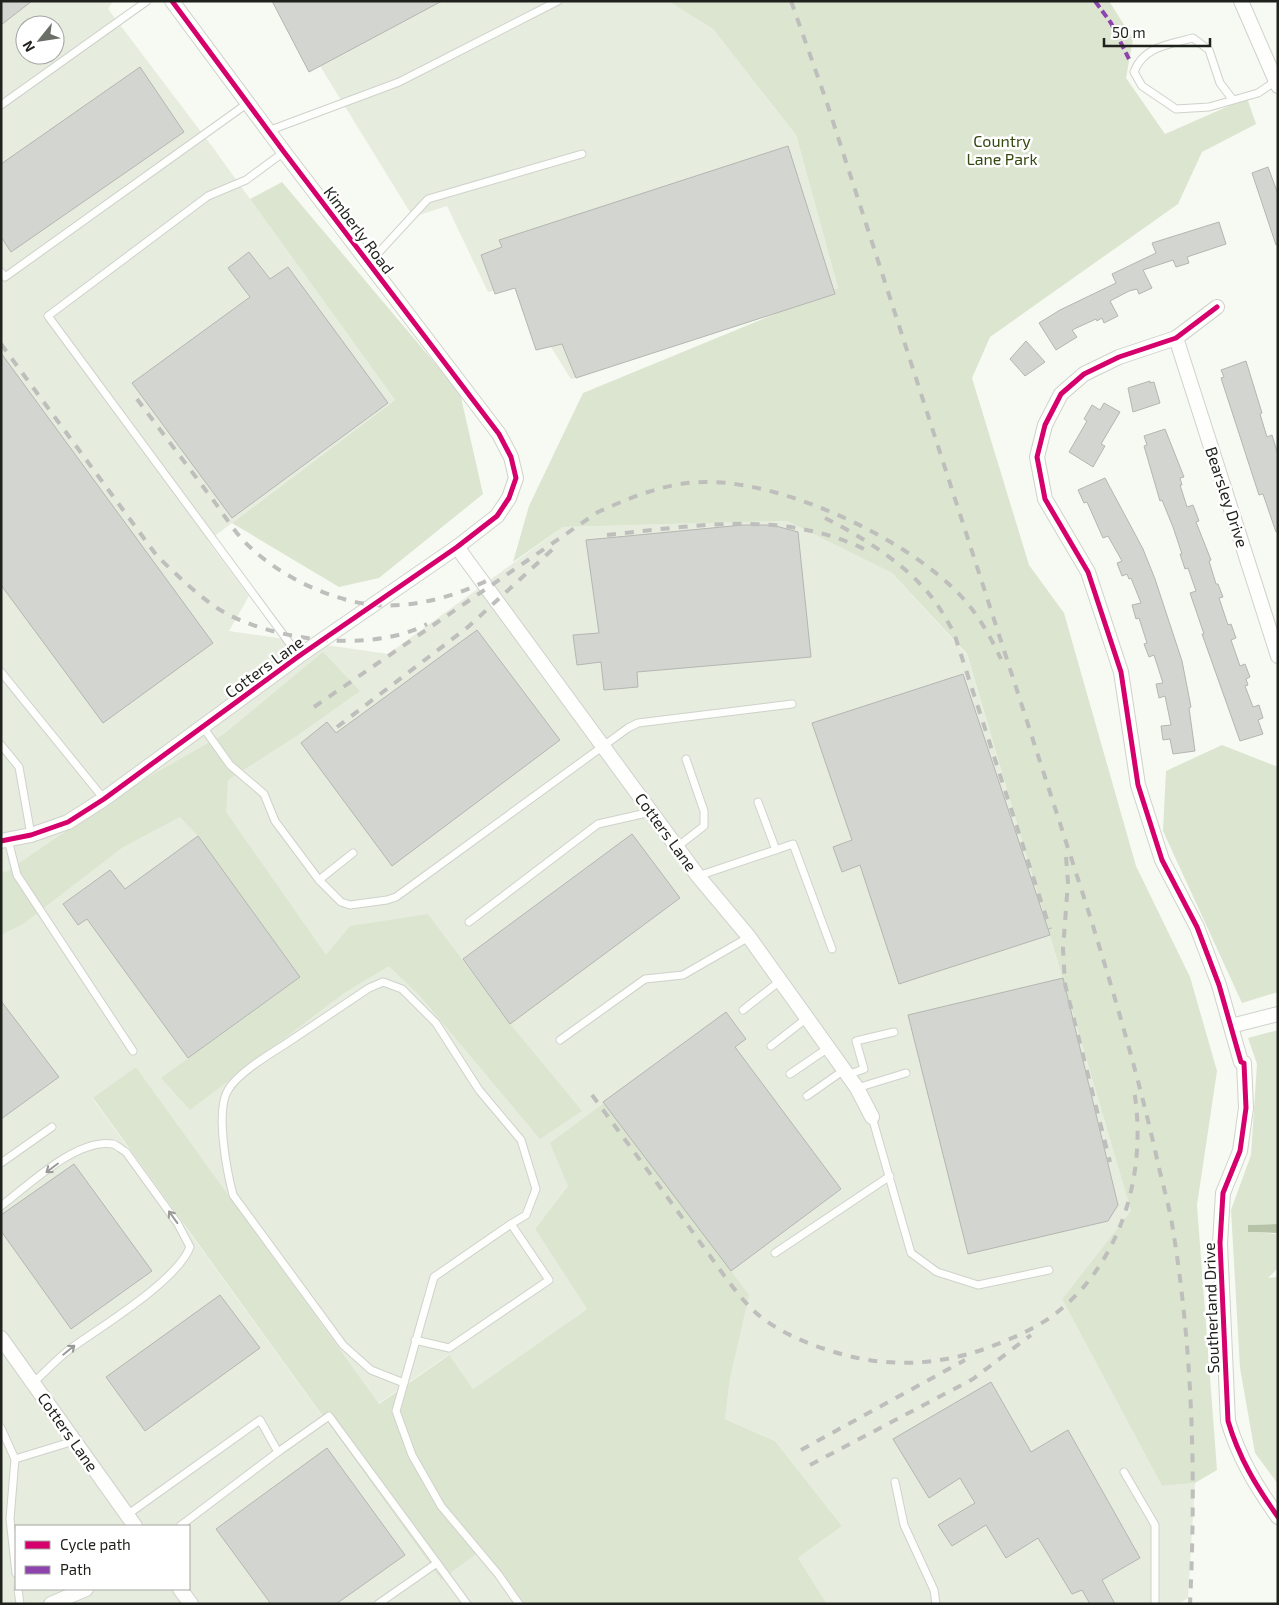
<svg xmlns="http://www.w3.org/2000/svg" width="1279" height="1605" viewBox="0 0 1279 1605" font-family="'Exo 2',sans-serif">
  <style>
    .built { fill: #e6ecde; fill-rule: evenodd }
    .green { fill: #dce5d0 }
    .water { fill: #b7c3a7 }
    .building { fill: #d3d6d0; stroke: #b4b6b1 }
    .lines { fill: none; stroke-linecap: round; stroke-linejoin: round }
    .service-casing { stroke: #cfd2cc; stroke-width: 9 }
    .minor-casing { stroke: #cfd2cc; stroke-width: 16 }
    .service { stroke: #fefefd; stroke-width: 7 }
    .minor { stroke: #fefefd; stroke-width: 14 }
    .rail { stroke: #bebebc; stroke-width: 4; stroke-dasharray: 9 9; stroke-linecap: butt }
    .quiet { stroke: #8e44ad; stroke-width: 4; stroke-dasharray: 8 4; stroke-linecap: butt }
    .cycleway-casing { stroke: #fff; stroke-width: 8 }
    .cycleway { stroke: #d6006c; stroke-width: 5 }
    .oneway { stroke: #9a9b98 }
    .labels { text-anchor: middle; stroke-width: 5; stroke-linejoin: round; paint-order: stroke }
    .park-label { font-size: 16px; fill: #354910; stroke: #fff }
    .street-label { font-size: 16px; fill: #1f211c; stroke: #fff }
  </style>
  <rect width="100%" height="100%" fill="#f7faf2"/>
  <!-- built -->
  <g class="built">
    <path d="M1,1H113L108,9L214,149L395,400L208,541L249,596L229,631L388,654L563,527L787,521L892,573L967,655L1131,1211L1062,1299L1162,1486L1195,1483L1188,1598L1178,1604H827L798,1558L842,1526L775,1441L725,1419L730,1378L568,1186L535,1229L587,1309L473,1389L448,1355L378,1404L136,1067L93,1099L440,1579L483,1549L524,1604H1ZM25,25H55V55H25ZM16,1526H189V1589H16Z"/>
    <path d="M280,1H668L713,29L796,135L838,288L571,379L512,285L488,292L447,206L413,217Z"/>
  </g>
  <!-- green -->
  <g class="green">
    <path d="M668,1H1109L1133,39L1126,78L1165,134L1247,98L1256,124L1202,152L1178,204L990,337L972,378L1029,565L1064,613L1136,866L1190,977L1217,1071L1197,1205L1217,1470L1195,1483L1162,1486L1062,1299L1131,1211L967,654L892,573L787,521L563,527L513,562L529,506L583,393L838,288L796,135L713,29Z"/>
    <path d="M282,182L460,393L483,494L379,578L339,587L232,523L395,400L250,199Z"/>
    <path d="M323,652L360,691L295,737L228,780L226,812L326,955L350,926L428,914L510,1024L582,1111L540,1139L421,997L389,966L344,993L190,1110L161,1078L300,977L198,836L180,817L123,847L23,924L1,935V871L6,872L131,787L224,734Z"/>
    <path d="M1222,745L1278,767V992L1242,1003L1163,831L1166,771Z"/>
    <path d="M1278,1030V1224L1249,1225L1248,1232L1278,1234V1268L1268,1278L1278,1277V1484L1255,1453L1240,1368L1231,1210L1251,1155L1257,1064L1248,1038Z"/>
    <path d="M136,1067L379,1404L449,1355L473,1389L587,1309L535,1229L568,1186L550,1143L604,1103L749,1295L730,1378L725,1419L775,1441L842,1526L798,1558L827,1604H524L483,1549L441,1580L93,1098Z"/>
  </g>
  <!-- water -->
  <path class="water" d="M1278,1224V1233L1248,1232V1225Z"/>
  <!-- building -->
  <g class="building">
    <path d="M1,1H32L1,25Z"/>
    <path d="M272,1H442L309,72Z"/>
    <path d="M140,67L184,132L11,252L1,237V164Z"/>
    <path d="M788,146L835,294L576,378L562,344L536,350L515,288L495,294L481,255L502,247L499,240Z"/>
    <path d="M1268,167L1278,194V244L1276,245L1252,173Z"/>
    <path d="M1219,222L1226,244L1187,257L1189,263L1176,267L1173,260L1143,270L1152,288L1139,294L1137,289L1129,291L1110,301L1118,316L1104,323L1102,318L1097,321L1096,319L1072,330L1077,337L1056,350L1039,323L1060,310L1116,283L1112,274L1156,253L1152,243Z"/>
    <path d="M249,252L270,279L288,267L388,403L232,518L132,383L250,297L228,268Z"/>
    <path d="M1026,341L1045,362L1025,376L1010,359Z"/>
    <path d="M1,353L213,643L103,723L1,585Z"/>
    <path d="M1246,361L1262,413L1260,414L1267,437L1272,435L1278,455V532H1276L1263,494L1259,495L1221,378L1224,377L1221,370Z"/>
    <path d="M1150,381V383L1154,382L1160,403L1133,412L1128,388Z"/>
    <path d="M1104,403L1120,412L1101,444L1105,446L1093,467L1069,452L1087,421L1084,419L1092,405L1100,410Z"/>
    <path d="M1165,429L1184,477L1180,478L1182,485H1180L1187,507L1193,505L1199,521L1196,522L1211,560L1209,561L1216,584H1218L1223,597L1219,598L1228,625L1231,624L1236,638L1231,640L1240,666L1245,664L1250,677L1246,679L1248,685L1245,686L1253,707L1259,705L1263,718L1258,720L1263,734L1240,741L1202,634H1204L1190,593L1196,591L1188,568L1185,569L1180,554H1182L1173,527L1162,500L1160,501L1144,446L1147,445L1144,436Z"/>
    <path d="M1105,478L1143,549L1155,579L1182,661L1191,707L1189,708L1195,751L1173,754L1170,739L1163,740L1161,726L1171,725L1165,696L1159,698L1156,684L1163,683L1154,655L1149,657L1144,644L1147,643L1139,618L1136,619L1132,605L1141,603L1131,578L1129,579L1127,574L1122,576L1117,563L1122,561L1108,536L1103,538L1087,502L1084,503L1078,490Z"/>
    <path d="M743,525H772L798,532L811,657L637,672L638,687L604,690L601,662L577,665L573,635L599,633L586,540Z"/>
    <path d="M477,630L560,740L392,866L301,743L327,722L336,733Z"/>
    <path d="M963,674L1050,935L899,984L860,865L842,872L833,847L852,840L812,723Z"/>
    <path d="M632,834L680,898L510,1024L463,959Z"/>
    <path d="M198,836L300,977L188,1058L87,919L78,925L63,904L110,870L125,889Z"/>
    <path d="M1063,978L1118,1205L1108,1221L968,1254L908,1015Z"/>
    <path d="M1,1001L59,1077L1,1119Z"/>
    <path d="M726,1012L746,1039L735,1047L841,1189L731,1271L603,1102Z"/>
    <path d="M74,1164L152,1271L71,1329L1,1231V1215Z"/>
    <path d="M220,1295L260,1348L145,1431L106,1377Z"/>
    <path d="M991,1382L1031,1452L1068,1430L1140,1558L1102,1580L1115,1604H1090L1082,1590L1072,1594L1038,1538L1006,1558L986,1525L952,1546L938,1525L975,1503L960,1478L929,1498L893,1439Z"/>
    <path d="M327,1448L405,1555L336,1604H271L216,1529Z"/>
  </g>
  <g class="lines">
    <!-- service casing -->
    <g class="service-casing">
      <g id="service">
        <path d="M1233,100L1220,83L1209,50L1193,38C1169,44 1143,47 1134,72L1142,86L1176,109L1209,107L1258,93L1276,81"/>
        <path d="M1,105L147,1"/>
        <path d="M268,131L399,82L558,1"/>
        <path d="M284,152L246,180L208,196L48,316L299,656"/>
        <path d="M369,263L428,199L582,154"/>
        <path d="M1,272L5,277L248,103"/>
        <path d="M1,672L104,799"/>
        <path d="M203,727L230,765L264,794L275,821L319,880L341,902L350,905L387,900L396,897L628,728L638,723L792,704"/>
        <path d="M1,745L19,767L31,835"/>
        <path d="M758,802L776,850"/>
        <path d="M8,840L17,875L133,1051"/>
        <path d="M677,847L704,826V811L686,759"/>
        <path d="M698,876L793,844L832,949"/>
        <path d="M319,880L353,853"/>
        <path d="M469,922L598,824L651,812"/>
        <path d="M743,1010L780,981"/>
        <path d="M560,1040L645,979L683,975L749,937"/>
        <path d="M771,1046L807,1018"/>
        <path d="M790,1074L828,1048"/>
        <path d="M847,1075L864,1069L856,1041L894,1032"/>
        <path d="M857,1088L906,1073"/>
        <path d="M807,1096L844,1070"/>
        <path d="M872,1117L911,1253L937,1272L978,1285L1049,1270"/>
        <path d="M1,1163L52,1127"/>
        <path d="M1,1206C28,1186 76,1138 113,1144C117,1145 122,1150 126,1152L178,1224L190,1247C177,1281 102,1326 70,1349C57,1359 45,1372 33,1383"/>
        <path d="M775,1253L890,1176"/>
        <path d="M415,1340L449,1348L549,1280L511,1224L434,1277L396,1411L412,1455L441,1506L498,1574L519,1604"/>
        <path d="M404,1383L371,1370L343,1345L233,1195C227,1172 215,1111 228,1090C237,1074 268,1055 284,1045C312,1026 341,1007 369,988L383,982L402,989L436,1023L479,1090L521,1140L536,1189L526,1215L511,1224"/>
        <path d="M1,1428L15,1459L74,1441"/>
        <path d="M278,1452L329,1416L467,1604"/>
        <path d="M15,1459L10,1519L16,1573"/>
        <path d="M1124,1472L1155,1525V1604"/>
        <path d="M895,1482L904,1525L934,1590L936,1604"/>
        <path d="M127,1515L260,1420L278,1452L180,1526"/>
        <path d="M18,1589L20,1604"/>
        <path d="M378,1604L437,1563"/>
      </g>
    </g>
    <!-- minor casing -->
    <g class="minor-casing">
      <g id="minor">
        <path d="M1241,1L1278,86"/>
        <path d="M1217,307L1176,338L1119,357L1084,374L1061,394L1045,425L1037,457L1045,499L1088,572L1121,672L1138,785L1162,860L1197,927L1219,985L1241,1062L1244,1063L1246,1108L1240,1151L1223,1193L1220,1243L1228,1421C1239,1458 1256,1486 1278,1517"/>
        <path d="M1176,338L1278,656"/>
        <path d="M457,547L698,876L749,937L857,1088L872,1117"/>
        <path d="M1,841L31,835L68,822L104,799L299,656L457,547L497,516L509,498L516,478L511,457L499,434L284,152L172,1"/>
        <path d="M1231,1026L1278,1014"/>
        <path d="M1,1338L135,1526"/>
        <path d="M180,1589L191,1604"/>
        <path d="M51,1604L86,1589"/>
      </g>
    </g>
    <!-- service -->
    <use href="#service" class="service"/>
    <!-- minor -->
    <use href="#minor" class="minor"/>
    <!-- rail -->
    <g class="rail">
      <path d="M791,1L826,100L1089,913C1115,997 1140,1081 1159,1168C1164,1189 1170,1209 1173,1230C1193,1353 1196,1480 1190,1604"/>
      <path d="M1,344L157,556C176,574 195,593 217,608C269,641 372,654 427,624"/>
      <path d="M137,399C160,430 184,461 207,492C219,507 229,524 241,538C273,573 327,600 374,605C415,608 458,596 494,577"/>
      <path d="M825,518C854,532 900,561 921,585C935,599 945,616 954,633L1050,929"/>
      <path d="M607,535C695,526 785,509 868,551"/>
      <path d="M314,707L598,512C634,496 670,481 710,482C788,483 907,539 960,595C978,614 990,636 1001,659"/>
      <path d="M337,727L468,627L554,548"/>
      <path d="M1066,857L1068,882L1063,949L1065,984L1110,1162"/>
      <path d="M592,1095C629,1145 666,1195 702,1245C718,1266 740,1301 761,1317C784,1335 813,1346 841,1354C892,1368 941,1365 990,1347C1011,1339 1032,1330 1051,1317C1121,1266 1148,1173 1134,1090"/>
      <path d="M801,1450L965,1360"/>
      <path d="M810,1465L973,1379L1031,1335"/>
    </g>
    <!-- quiet -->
    <path class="quiet" d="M1095,1L1111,23L1129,59"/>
    <!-- cycleway casing -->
    <g class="cycleway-casing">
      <g id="cycleway">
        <path d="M1217,307L1176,338L1119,357L1084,374L1061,394L1045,425L1037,457L1045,499L1088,572L1121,672L1138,785L1162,860L1197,927L1219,985L1241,1062L1244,1063L1246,1108L1240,1151L1223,1193L1220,1243L1228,1421C1239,1458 1256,1486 1278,1517"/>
        <path d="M1,841L31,835L68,822L104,799L299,656L457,547L497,516L509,498L516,478L511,457L499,434L284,152L172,1"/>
      </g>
    </g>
    <!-- cycleway -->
    <use href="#cycleway" class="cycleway"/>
  </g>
  <!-- one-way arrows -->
  <defs><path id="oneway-shaft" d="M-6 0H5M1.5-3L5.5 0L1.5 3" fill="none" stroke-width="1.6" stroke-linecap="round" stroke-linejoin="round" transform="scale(1.25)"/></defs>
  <g class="oneway">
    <use href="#oneway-shaft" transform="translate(52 1168) rotate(143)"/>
    <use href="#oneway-shaft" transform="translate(173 1217) rotate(-126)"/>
    <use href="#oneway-shaft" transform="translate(69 1350) rotate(-39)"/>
  </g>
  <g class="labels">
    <!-- park labels -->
    <g class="park-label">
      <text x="1002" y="147">Country<tspan x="1002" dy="18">Lane Park</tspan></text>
    </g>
    <!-- street labels -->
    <g class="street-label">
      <text transform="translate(359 230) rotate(53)" y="6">Kimberly Road</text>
      <text transform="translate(1227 497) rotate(72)" y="6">Bearsley Drive</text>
      <text transform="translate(264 667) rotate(-36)" y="6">Cotters Lane</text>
      <text transform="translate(666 832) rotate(54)" y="6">Cotters Lane</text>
      <text transform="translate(1211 1308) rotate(-92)" y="6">Southerland Drive</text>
      <text transform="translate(68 1432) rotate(55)" y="6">Cotters Lane</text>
    </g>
  </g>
  <!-- border -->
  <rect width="1279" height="1605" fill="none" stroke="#1f211c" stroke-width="5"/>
  <!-- legend -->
  <rect x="15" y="1525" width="175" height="65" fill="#ffffff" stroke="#a5a6a4"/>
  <rect x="25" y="1541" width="25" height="8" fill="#d6006c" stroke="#a5a6a4"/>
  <text x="60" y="1550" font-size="15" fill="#1f211c">Cycle path</text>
  <rect x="25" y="1566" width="25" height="8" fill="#8e44ad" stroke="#a5a6a4"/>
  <text x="60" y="1575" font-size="15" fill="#1f211c">Path</text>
  <!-- north arrow -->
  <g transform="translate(40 40) rotate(240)"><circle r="24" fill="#ffffff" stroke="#a5a6a4"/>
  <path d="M0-4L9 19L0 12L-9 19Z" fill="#6b6d67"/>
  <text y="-8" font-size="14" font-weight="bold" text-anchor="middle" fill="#1f211c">N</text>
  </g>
  <!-- scale -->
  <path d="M1104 38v8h106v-8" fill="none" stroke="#1f211c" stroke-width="2.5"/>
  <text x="1112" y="38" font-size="15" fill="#1f211c" stroke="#ffffff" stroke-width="4" paint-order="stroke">50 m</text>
</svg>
